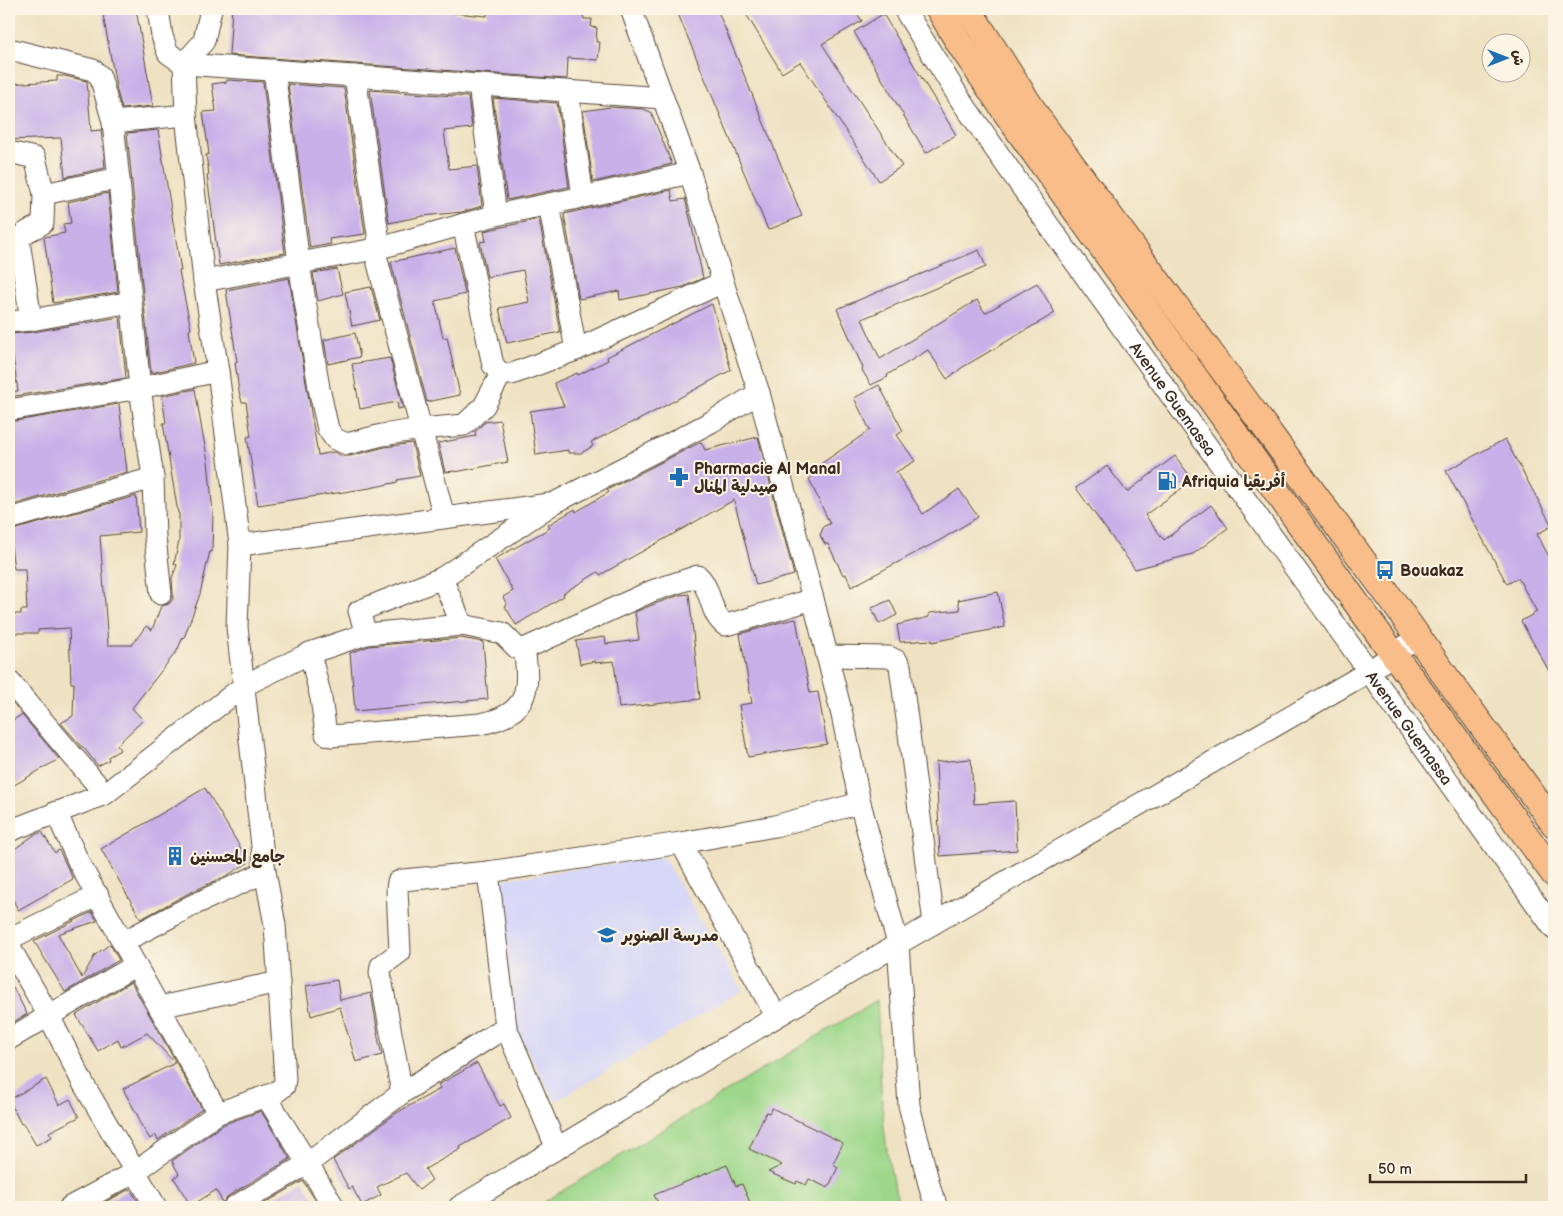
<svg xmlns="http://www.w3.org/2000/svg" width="1563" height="1216" viewBox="0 0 1563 1216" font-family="'Balsamiq Sans','Playpen Sans Arabic',sans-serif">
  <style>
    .built { fill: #d7d7f8 }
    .green { fill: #9dd78a; stroke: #6c8054 }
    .building { fill: #c8b0e9 }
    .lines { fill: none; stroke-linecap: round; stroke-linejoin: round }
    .minor-casing { stroke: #564637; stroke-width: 23 }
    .major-casing { stroke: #564637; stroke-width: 28 }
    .minor { stroke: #fff; stroke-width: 21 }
    .major { stroke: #f8bd89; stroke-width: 26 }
    .labels { text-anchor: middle; stroke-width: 4; stroke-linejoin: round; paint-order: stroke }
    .street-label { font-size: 16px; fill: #3b2a1e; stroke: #fcf5e5 }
    .poi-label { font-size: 16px; font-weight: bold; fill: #3b2a1e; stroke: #fcf5e5; text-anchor: start }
  </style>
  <rect width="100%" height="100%" fill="#fcf5e5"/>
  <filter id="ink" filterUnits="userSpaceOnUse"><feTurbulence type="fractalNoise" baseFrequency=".02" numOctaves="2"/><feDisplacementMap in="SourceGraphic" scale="10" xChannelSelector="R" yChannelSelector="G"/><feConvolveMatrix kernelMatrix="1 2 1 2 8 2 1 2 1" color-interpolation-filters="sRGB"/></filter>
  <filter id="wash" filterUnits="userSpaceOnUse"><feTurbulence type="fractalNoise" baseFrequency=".0096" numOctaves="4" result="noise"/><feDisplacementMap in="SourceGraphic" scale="20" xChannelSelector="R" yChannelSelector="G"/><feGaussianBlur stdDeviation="1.12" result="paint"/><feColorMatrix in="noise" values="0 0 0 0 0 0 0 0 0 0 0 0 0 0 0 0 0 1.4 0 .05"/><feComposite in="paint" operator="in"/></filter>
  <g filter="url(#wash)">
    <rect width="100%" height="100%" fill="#efe2c3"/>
    <!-- built -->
    <path class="built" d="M663,857L742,990L555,1102L514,1025L498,880Z"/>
    <!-- green -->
    <path class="green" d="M877,1000C881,1066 879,1144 900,1207H536Z"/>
    <g id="blocks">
      <!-- building -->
      <g class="building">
        <path d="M102,9H136L153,106L122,109L117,91Z"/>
        <path d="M232,9H269L293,11L294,9H454V13L487,16V9H582L584,19H592L591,27L597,28L596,42H600L598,60L568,58L567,79L229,55Z"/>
        <path d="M676,9H717L802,216L768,230Z"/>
        <path d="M743,9H854L862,21L822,44L902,166L879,181L800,62L782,73Z"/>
        <path d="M883,14L956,135L926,153L854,32Z"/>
        <path d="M57,76H65L87,81L91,131L101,130L105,168L65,177L61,138L9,140V84L57,81Z"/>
        <path d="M227,80L263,82L285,253L219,265L207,175L209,174L206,155L209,154L203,112L216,111L212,84L227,82Z"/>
        <path d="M288,84L344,88L365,234L329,239L331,244L310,248Z"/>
        <path d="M370,90L468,97L472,128L444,131L449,169L477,166L482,206L462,212L423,216L389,223Z"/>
        <path d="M493,98L557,103L569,187L507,200Z"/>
        <path d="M610,107L643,109L651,112L672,164L593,182L583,111Z"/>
        <path d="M158,130L181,271H179L191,329L189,330L194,363L151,373L127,133Z"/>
        <path d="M671,190L673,201L685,199L690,218L703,278L683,287L620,300L619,291L579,299L564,214Z"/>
        <path d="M108,193L118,292L53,303L44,237L65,233L63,224L71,223L68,202Z"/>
        <path d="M539,219L560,332L507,343L499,308L529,302L523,270L487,277L480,242L486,241L484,231Z"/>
        <path d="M455,248L465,294L435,301L443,338L447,337L460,395L427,402L391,262Z"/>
        <path d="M979,250L986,267L862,319L880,359L977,300L985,313L1037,283L1055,313L963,367L947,379L928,350L887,375L888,377L871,385L862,370L863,368L837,309Z"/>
        <path d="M337,269L343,294L318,301L313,273Z"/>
        <path d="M289,278L318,455L334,452L342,456H350L385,447L412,443L420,476L397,480L398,482L370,488L258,505L247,437L251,436L246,402H242L239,392L235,362H237L226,290Z"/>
        <path d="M371,287L380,320L352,326L345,292Z"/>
        <path d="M712,304L731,370L635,422V421L591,442L593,446L581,453H568V450L536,455L530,411L564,406L554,383L577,373L578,375L608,360L607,357Z"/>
        <path d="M120,317L126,378L9,397V392L18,391L13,357L9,358V334L33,332Z"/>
        <path d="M355,333L360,357L328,364L324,340Z"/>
        <path d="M390,358L403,408L398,409L397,402L360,409L352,364Z"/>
        <path d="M879,385L903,431L897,435L915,461L896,472L923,514L959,489L978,517L942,539L851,587L846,574L843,575L828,544H825L820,535L824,526L830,524L809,479L814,475L812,470L870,430L854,398Z"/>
        <path d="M195,389L202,431L208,461L213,513L212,551H210L200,594L184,638L183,637L177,651L132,708L143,720L117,745L120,750L108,757L109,760L98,766L83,747H82L61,723L73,716L74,683H71L69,628L38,630V633H9V614H21V610H27L25,569H14L9,531L136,496L139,532L100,536L108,645H132L146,626L152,630L161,606L169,604L173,599V593L172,578L177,565L174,564L179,541V513H178L163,423H166L162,396Z"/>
        <path d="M119,404L127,472L9,506V422Z"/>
        <path d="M500,420L508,462L455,472V471L445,472L438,443L476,436L475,432L485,422Z"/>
        <path d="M758,437L794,575L756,585L734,500L600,575L598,572L570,589L563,594L564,596L516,625L505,606L507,605L503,597L513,591L495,559L550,528L548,525L575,509L576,512L609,492L607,490L701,442L705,450Z"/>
        <path d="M1505,439L1552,526L1537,534L1554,566V680L1521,621L1537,612L1518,578L1507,584L1446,471Z"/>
        <path d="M1175,456L1193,480L1145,515L1164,540L1211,505L1228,528L1193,554L1135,569L1076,488L1107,466L1127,492Z"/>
        <path d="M998,592L1005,627L932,642V640L900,642L897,625L929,617V613L960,610L958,600Z"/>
        <path d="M689,594L700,699L619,708L614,661L595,663V661L580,664L576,641L605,637L606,644L639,640L635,612L657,603L680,595Z"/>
        <path d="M890,600L897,615L879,624L872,608Z"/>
        <path d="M796,619L810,693L818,692L827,744L748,757L739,705L752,703L740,634L781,622Z"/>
        <path d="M461,638L483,642L488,699L355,711L350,653L369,646Z"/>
        <path d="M22,715L59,759L9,788V722Z"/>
        <path d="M971,759L974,804L1015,801L1017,850L940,856L936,762Z"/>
        <path d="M205,788L249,862L228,875L187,894L141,919L101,849Z"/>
        <path d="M42,832L55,853L59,850L73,879L18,910L9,892V853L34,835Z"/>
        <path d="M92,912L97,921L58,934L82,978L95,955L110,944L119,960L65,992L34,941Z"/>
        <path d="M9,980L27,1014L9,1025Z"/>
        <path d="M337,980L340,1000L371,993L378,1033H377L382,1055L356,1062L340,1007L311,1016L306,986Z"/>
        <path d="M131,982L202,1109L158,1140L155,1135L150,1139L138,1120H140L123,1089L175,1063L147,1033L121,1047L118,1039L98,1051L76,1015Z"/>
        <path d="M477,1063L500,1106L504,1104L511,1118L460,1147L461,1149L425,1169L432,1180L419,1190L406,1173L377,1187L381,1195L362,1205L352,1187L349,1189L333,1160L398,1112L440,1089L438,1085Z"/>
        <path d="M46,1079L59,1105L70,1099L79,1117L49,1132L52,1137L36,1145L23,1123L21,1124L9,1100Z"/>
        <path d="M772,1108L843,1143L833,1164L838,1167L828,1188L809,1179L806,1185L797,1181L796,1184L768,1172L782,1165L749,1149L766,1112L769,1113Z"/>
        <path d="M261,1111L290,1159L228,1196L223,1203L216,1190L191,1206L174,1178L179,1174L172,1161L224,1124Z"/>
        <path d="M727,1165L736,1186L742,1184L752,1207H660L654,1195Z"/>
        <path d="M303,1181L320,1207H258Z"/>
        <path d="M130,1189L142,1207H98L107,1201Z"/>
      </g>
    </g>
  </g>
  <g filter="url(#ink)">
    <use href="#blocks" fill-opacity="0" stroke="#564637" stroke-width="1"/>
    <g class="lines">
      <!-- minor casing -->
      <g class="minor-casing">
        <g id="minor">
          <path d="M158,9L162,36L168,53L184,64L663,98"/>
          <path d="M631,9L690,173L723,282L759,393L813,599L842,715L860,803L898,944L909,1105L931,1192L937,1207"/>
          <path id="s1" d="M904,9L960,99L1037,209L1554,929"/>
          <path d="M9,49L93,70L100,76L113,122"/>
          <path d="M274,70L299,263L319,388L328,429L335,439L347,444L382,435L421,429L464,425L484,406L501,374"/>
          <path d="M355,76L380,248"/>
          <path d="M479,85L496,215"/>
          <path d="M568,92L583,197"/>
          <path d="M9,152L35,158L44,194L43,223C34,230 24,230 19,241L31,320"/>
          <path d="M44,194L119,178"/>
          <path d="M549,204L576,350"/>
          <path d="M463,224L493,365L501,374H512L576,350L723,282"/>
          <path d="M374,248L444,517"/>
          <path d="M204,281L380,248L496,215L583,197L690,173"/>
          <path d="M9,322L31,320L131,302"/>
          <path d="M9,410L140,388L218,371"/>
          <path d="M9,519L153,478"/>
          <path d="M240,545L549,504"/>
          <path d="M442,578L462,625"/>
          <path d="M161,594L155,537L153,478L140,388L113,122L186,115"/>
          <path d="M366,634L462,625L502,633L517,648L524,649"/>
          <path d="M310,653L321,698L326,734L331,736L480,724C527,715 531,692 524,649L652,591L698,576C712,589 709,613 725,625L737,622L813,599"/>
          <path d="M827,656L889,657L897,661L900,666L934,923"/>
          <path d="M9,681L105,794"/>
          <path d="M56,812L79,863L218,1113"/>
          <path d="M9,831L105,794L245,685L310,653L366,634L359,611L442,578L554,503L662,448L711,422L759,393"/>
          <path d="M681,843L776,1016"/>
          <path d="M488,872L506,1027L557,1149"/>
          <path d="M9,939L98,895"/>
          <path d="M123,942L193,905L265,872"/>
          <path d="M9,946L49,1016L84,1085L156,1207"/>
          <path d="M159,1007L279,982"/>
          <path d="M9,1039L136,965"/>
          <path d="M402,1093L380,973L381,966L400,952L397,889L398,882L403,880L488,872L681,843L775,826L860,803"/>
          <path d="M266,1096L334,1207"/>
          <path d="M70,1207L135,1172L218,1113L275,1093L284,1086L285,1079L275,925L265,872L237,627L240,545L218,371L204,281L186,115L184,64L204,41L211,9"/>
          <path d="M234,1207L307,1164L402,1093L506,1027"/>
          <path d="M459,1207L898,944L1368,672L1418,637"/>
        </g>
      </g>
      <!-- major casing -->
      <g class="major-casing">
        <g id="major">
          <path d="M939,9L959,43L1011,120L1360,608L1554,874"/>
          <path d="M968,9L1040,121L1394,603L1444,674L1554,824"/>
        </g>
      </g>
      <!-- minor -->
      <use href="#minor" class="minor"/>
      <!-- major -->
      <use href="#major" class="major"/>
    </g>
  </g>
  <!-- icons -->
  <defs>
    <g id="pharmacy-bare" transform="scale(1.5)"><path d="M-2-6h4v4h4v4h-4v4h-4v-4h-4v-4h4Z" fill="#1f6fb2" stroke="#fcf5e5" stroke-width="2.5" paint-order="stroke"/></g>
    <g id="fuel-bare" transform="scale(1.5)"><path d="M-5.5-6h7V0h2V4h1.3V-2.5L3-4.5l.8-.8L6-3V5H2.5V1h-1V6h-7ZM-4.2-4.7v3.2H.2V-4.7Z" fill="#1f6fb2" stroke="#fcf5e5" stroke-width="2.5" paint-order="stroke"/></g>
    <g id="bus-bare" transform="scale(1.5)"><path d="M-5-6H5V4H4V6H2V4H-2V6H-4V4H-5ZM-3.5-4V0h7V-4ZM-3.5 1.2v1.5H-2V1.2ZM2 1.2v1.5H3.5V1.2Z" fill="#1f6fb2" stroke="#fcf5e5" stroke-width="2.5" paint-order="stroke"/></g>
    <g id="building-bare" transform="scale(1.5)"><path d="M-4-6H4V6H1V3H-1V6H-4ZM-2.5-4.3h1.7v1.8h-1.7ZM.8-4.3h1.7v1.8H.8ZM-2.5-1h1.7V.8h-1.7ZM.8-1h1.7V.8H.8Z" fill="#1f6fb2" stroke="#fcf5e5" stroke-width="2.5" paint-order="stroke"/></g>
    <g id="school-bare" transform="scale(1.5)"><path d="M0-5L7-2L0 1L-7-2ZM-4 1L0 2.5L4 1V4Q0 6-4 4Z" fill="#1f6fb2" stroke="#fcf5e5" stroke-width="2.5" paint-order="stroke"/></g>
  </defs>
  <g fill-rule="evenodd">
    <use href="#pharmacy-bare" x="679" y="477"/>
    <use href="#fuel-bare" x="1167" y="481"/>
    <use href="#bus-bare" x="1385" y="570"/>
    <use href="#building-bare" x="175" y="856"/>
    <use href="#school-bare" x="607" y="935"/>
  </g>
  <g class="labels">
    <!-- street labels -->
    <g class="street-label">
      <text dy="6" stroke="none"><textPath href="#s1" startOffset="474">Avenue Guemassa</textPath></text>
      <text dy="6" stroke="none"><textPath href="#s1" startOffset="879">Avenue Guemassa</textPath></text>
    </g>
    <!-- poi labels -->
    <g class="poi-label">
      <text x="694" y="474">Pharmacie Al Manal<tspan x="694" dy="18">صيدلية المنال</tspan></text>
      <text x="1182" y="487">Afriquia أفريقيا</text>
      <text x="1400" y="576">Bouakaz</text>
      <text x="190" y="862">جامع المحسنين</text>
      <text x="622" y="941">مدرسة الصنوبر</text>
    </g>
  </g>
  <!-- margin -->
  <rect width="1563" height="1216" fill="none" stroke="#fcf5e5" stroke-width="30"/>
  <!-- north arrow -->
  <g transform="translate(1506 58) rotate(90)"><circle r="24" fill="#fcf5e5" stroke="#afa495"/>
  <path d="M0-4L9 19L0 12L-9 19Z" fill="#1f6fb2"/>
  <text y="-8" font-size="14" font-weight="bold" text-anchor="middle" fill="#3b2a1e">ش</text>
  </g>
  <!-- scale -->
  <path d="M1370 1174v8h156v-8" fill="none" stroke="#3b2a1e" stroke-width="2.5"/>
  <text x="1378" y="1174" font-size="15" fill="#3b2a1e" stroke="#fcf5e5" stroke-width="4" paint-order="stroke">50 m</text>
</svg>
